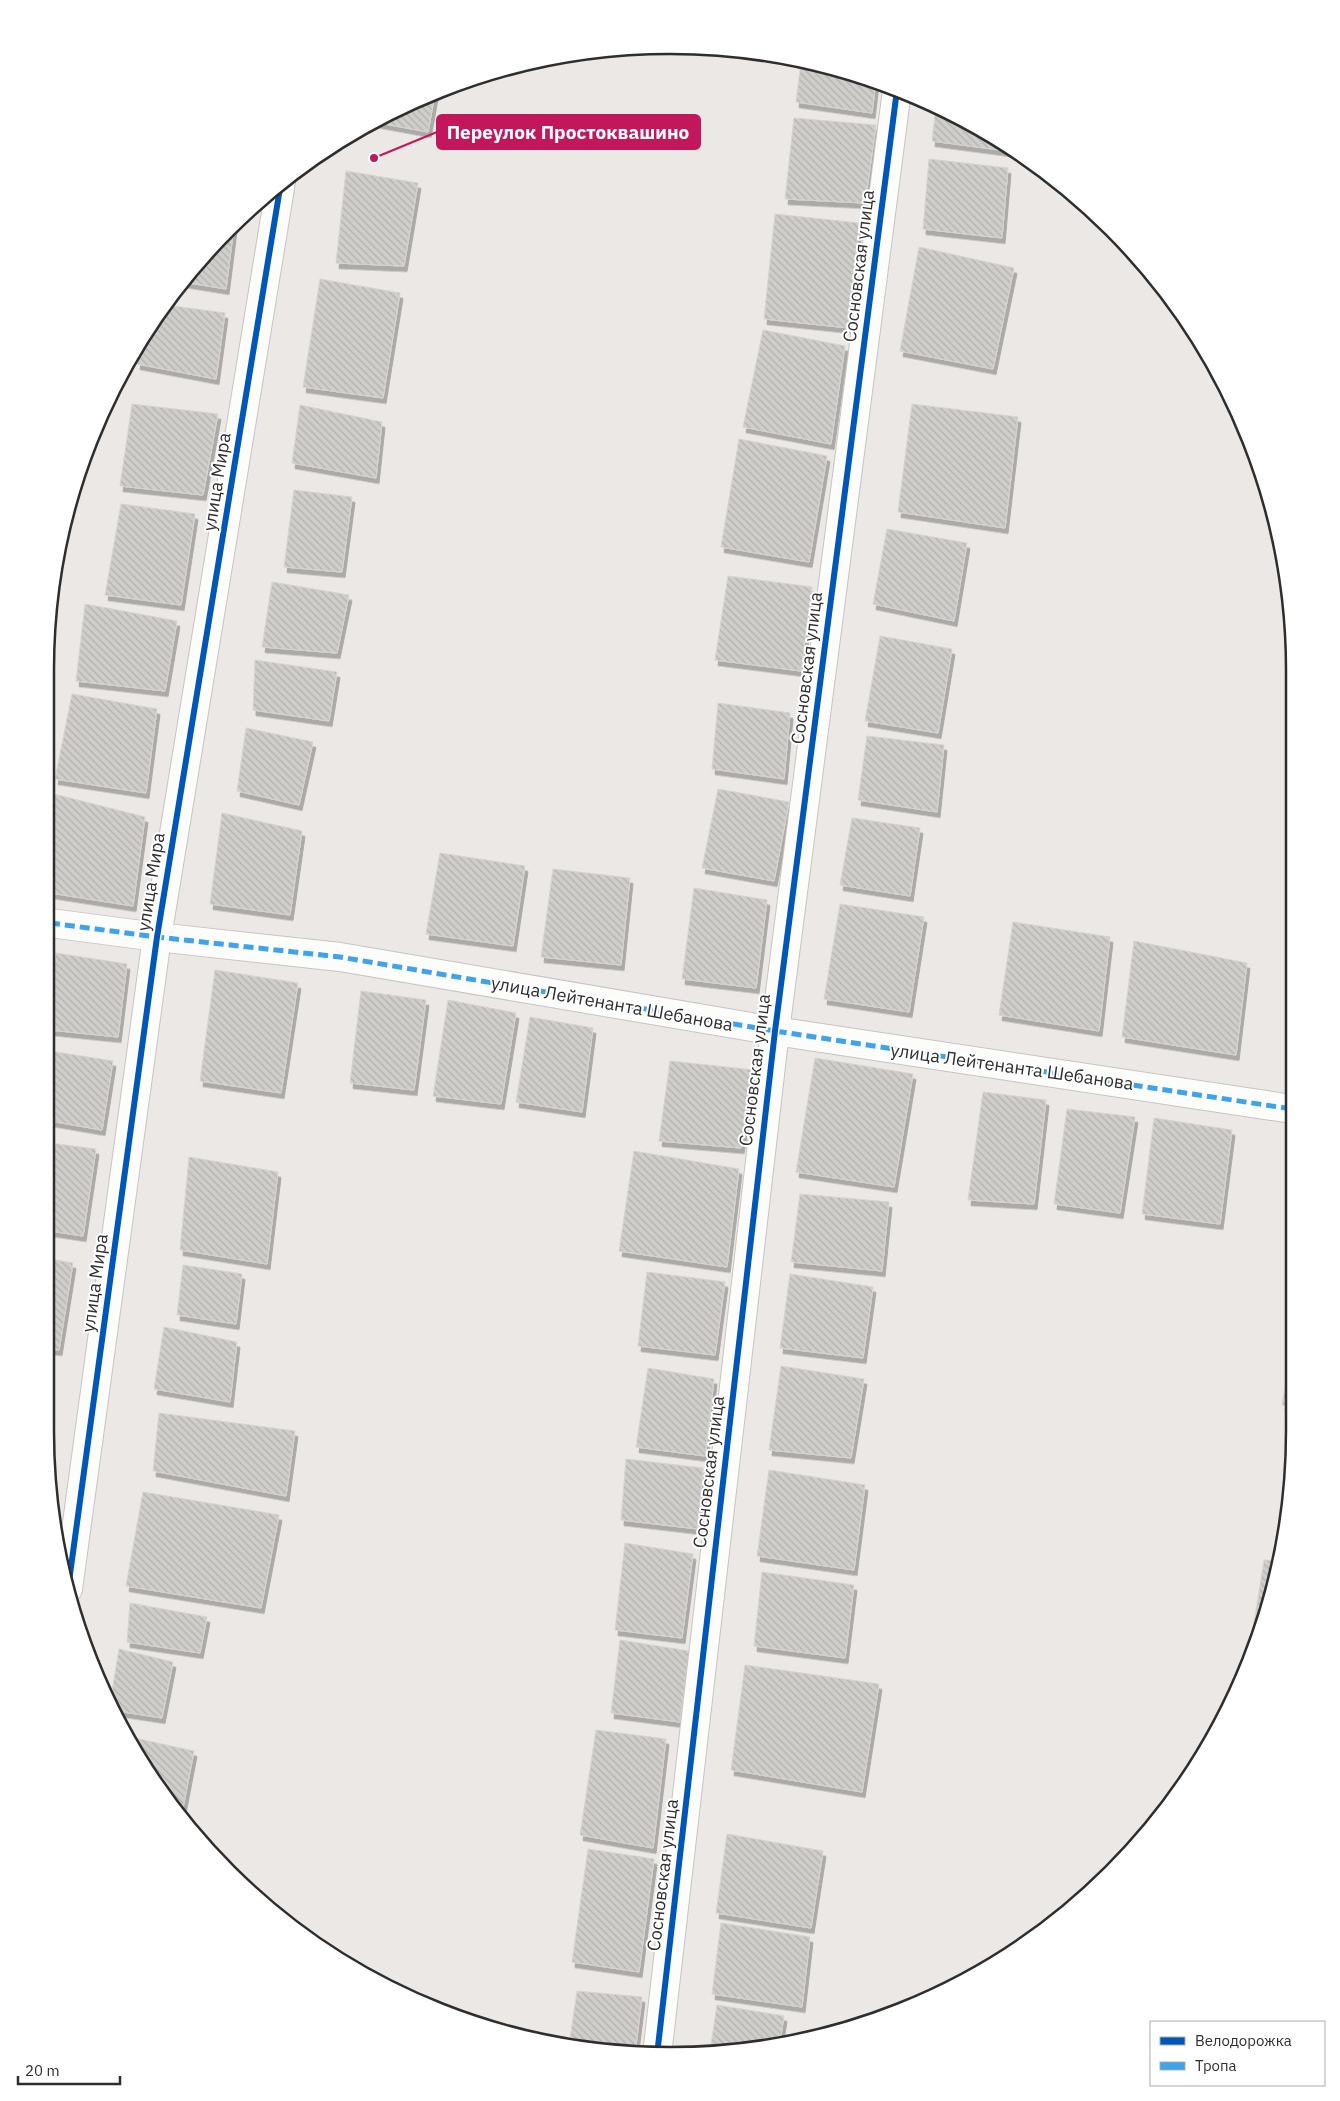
<svg xmlns="http://www.w3.org/2000/svg" width="1340" height="2101" viewBox="0 0 1340 2101" font-family="'IBM Plex Sans',sans-serif">
  <style>
    .building { fill: url(#building-back-hatch); stroke: #d6d4d1; filter: url(#shadow) }
    .lines { fill: none; stroke-linecap: round; stroke-linejoin: round }
    .street-casing { stroke: #c6c5c4; stroke-width: 30 }
    .street { stroke: #fcfcfb; stroke-width: 28 }
    .quiet { stroke: #3ea3eb; stroke-width: 5; stroke-dasharray: 10 5; stroke-linecap: butt }
    .cycleway-casing { stroke: #fff; stroke-width: 9 }
    .cycleway { stroke: #0057b8; stroke-width: 6 }
    .labels { text-anchor: middle; stroke-width: 4; stroke-linejoin: round; paint-order: stroke }
    .street-label { font-size: 18px; fill: #2e2e2e; stroke: #fff }
    .rim { fill: none; stroke: #2e2e2e; stroke-width: 2.5 }
    .leader { fill: none; stroke: #c2185b; stroke-width: 2 }
    .callout-dot { fill: #c2185b; stroke: #fff; stroke-width: 2 }
    .callout { fill: #c2185b; stroke: #c2185b; stroke-width: 2 }
    .callout-label { font-size: 19px; text-anchor: middle; font-weight: bold; fill: #fff }
  </style>
  <defs>
    <pattern id="building-back-hatch" width="6" height="6" patternUnits="userSpaceOnUse" patternTransform="scale(1.25)"><rect width="6" height="6" fill="#d0cecb"/><path d="M-1 5l2 2M0 0l6 6M5-1l2 2" fill="none" stroke="#b3b1af"/></pattern>
    <filter id="shadow"><feDropShadow dx="3" dy="5.5" stdDeviation="0" flood-color="#0004"/></filter>
  </defs>
  <rect width="100%" height="100%" fill="#ebe8e5"/>
  <!-- building -->
  <g class="building">
    <path d="M801,62L876,80L872,113L796,102Z"/>
    <path d="M435,94L428,132L374,122L393,110Z"/>
    <path d="M936,107L982,129L1008,147L1007,151L932,141Z"/>
    <path d="M794,118L876,125L865,203L785,199Z"/>
    <path d="M929,159L1008,168L1002,238L923,229Z"/>
    <path d="M346,171L418,183L404,266L336,263Z"/>
    <path d="M775,214L859,223L849,328L764,319Z"/>
    <path d="M234,226L226,289L183,282L200,258Z"/>
    <path d="M919,247L1014,268L993,369L900,351Z"/>
    <path d="M320,279L400,293L383,398L303,387Z"/>
    <path d="M166,305L225,313L216,379L137,364L140,341Z"/>
    <path d="M763,330L845,346L831,444L743,427Z"/>
    <path d="M132,404L218,414L203,495L120,486Z"/>
    <path d="M912,404L1018,417L1005,528L898,512Z"/>
    <path d="M300,405L382,422L376,478L292,463Z"/>
    <path d="M739,439L827,456L809,562L721,547Z"/>
    <path d="M294,490L352,497L342,572L284,567Z"/>
    <path d="M121,504L195,514L181,605L105,595Z"/>
    <path d="M887,529L967,543L954,621L873,604Z"/>
    <path d="M728,576L812,587L801,671L715,660Z"/>
    <path d="M272,582L349,595L337,653L262,647Z"/>
    <path d="M85,604L177,621L165,691L76,681Z"/>
    <path d="M880,636L952,649L938,733L865,721Z"/>
    <path d="M255,660L337,672L329,721L253,710Z"/>
    <path d="M72,694L157,709L146,793L55,779Z"/>
    <path d="M718,703L790,713L784,779L712,769Z"/>
    <path d="M246,728L313,742L299,805L237,791Z"/>
    <path d="M867,736L944,745L937,812L858,800Z"/>
    <path d="M718,789L789,802L774,881L702,868Z"/>
    <path d="M50,793L145,817L133,906L50,893Z"/>
    <path d="M222,813L302,831L290,915L210,904Z"/>
    <path d="M852,818L920,828L910,896L840,885Z"/>
    <path d="M440,853L525,866L513,946L426,934Z"/>
    <path d="M553,869L630,878L621,965L541,957Z"/>
    <path d="M694,888L767,900L756,988L682,979Z"/>
    <path d="M840,904L924,917L909,1012L824,999Z"/>
    <path d="M1013,922L1110,937L1099,1031L999,1015Z"/>
    <path d="M1134,941L1247,963L1236,1055L1122,1037Z"/>
    <path d="M56,953L127,964L118,1037L50,1030V997Z"/>
    <path d="M215,970L298,983L281,1093L200,1081Z"/>
    <path d="M361,991L426,1000L414,1090L350,1083Z"/>
    <path d="M448,1000L516,1013L501,1104L433,1096Z"/>
    <path d="M530,1017L593,1028L582,1112L516,1102Z"/>
    <path d="M50,1051L113,1061L102,1130L50,1121Z"/>
    <path d="M815,1058L913,1074L894,1187L796,1172Z"/>
    <path d="M670,1061L755,1070L741,1148L659,1141Z"/>
    <path d="M983,1092L1046,1100L1034,1204L968,1200Z"/>
    <path d="M1067,1109L1135,1117L1120,1213L1054,1204Z"/>
    <path d="M1154,1118L1232,1130L1220,1224L1142,1214Z"/>
    <path d="M50,1143L96,1149L83,1236L50,1231Z"/>
    <path d="M634,1151L739,1169L727,1267L619,1251Z"/>
    <path d="M189,1157L278,1172L267,1264L180,1250Z"/>
    <path d="M800,1194L889,1202L882,1271L791,1262Z"/>
    <path d="M50,1259L73,1263L59,1350L50,1349Z"/>
    <path d="M183,1265L242,1274L236,1324L177,1315Z"/>
    <path d="M647,1272L725,1282L715,1355L638,1346Z"/>
    <path d="M790,1274L873,1287L863,1358L780,1348Z"/>
    <path d="M164,1327L237,1342L230,1402L154,1389Z"/>
    <path d="M1290,1357V1407L1282,1405Z"/>
    <path d="M781,1366L864,1379L851,1458L769,1450Z"/>
    <path d="M648,1368L714,1379L705,1456L636,1447Z"/>
    <path d="M159,1413L295,1431L286,1496L153,1471Z"/>
    <path d="M626,1459L703,1468L698,1529L621,1520Z"/>
    <path d="M769,1470L865,1485L854,1570L757,1556Z"/>
    <path d="M143,1492L279,1515L261,1608L126,1586Z"/>
    <path d="M625,1543L693,1554L682,1638L615,1630Z"/>
    <path d="M1264,1560L1277,1561L1255,1643L1251,1642Z"/>
    <path d="M762,1572L854,1585L845,1658L754,1646Z"/>
    <path d="M130,1603L207,1617L200,1653L127,1642Z"/>
    <path d="M620,1640L689,1651L680,1722L611,1713Z"/>
    <path d="M119,1649L173,1662L162,1718L117,1711L111,1698Z"/>
    <path d="M745,1665L879,1684L862,1792L731,1770Z"/>
    <path d="M596,1730L666,1739L653,1848L580,1835Z"/>
    <path d="M130,1737L194,1751L182,1813L178,1812L150,1778Z"/>
    <path d="M727,1834L823,1851L811,1928L716,1913Z"/>
    <path d="M588,1849L654,1859L639,1972L572,1962Z"/>
    <path d="M721,1923L810,1937L802,2007L712,1994Z"/>
    <path d="M577,1991L642,1997L635,2053L569,2046Z"/>
    <path d="M717,2005L784,2016L780,2041L710,2051Z"/>
  </g>
  <g class="lines">
    <!-- street casing -->
    <g class="street-casing">
      <g id="street">
        <path d="M50,923L157,937L340,957L775,1031L1292,1109"/>
        <path d="M68,1589L157,937L281,182"/>
        <path d="M657,2055L775,1031L897,90"/>
      </g>
    </g>
    <!-- street -->
    <use href="#street" class="street"/>
    <!-- quiet -->
    <path class="quiet" d="M50,923L157,937L340,957L775,1031L1292,1109"/>
    <!-- cycleway casing -->
    <g class="cycleway-casing">
      <g id="cycleway">
        <path d="M68,1589L157,937L281,182"/>
        <path d="M657,2055L775,1031L897,90"/>
      </g>
    </g>
    <!-- cycleway -->
    <use href="#cycleway" class="cycleway"/>
  </g>
  <g class="labels">
    <!-- street labels -->
    <g class="street-label">
      <text transform="translate(859 266) rotate(-83)" y="6">Сосновская улица</text>
      <text transform="translate(217 482) rotate(-81)" y="6">улица Мира</text>
      <text transform="translate(807 668) rotate(-83)" y="6">Сосновская улица</text>
      <text transform="translate(151 882) rotate(-81)" y="6">улица Мира</text>
      <text transform="translate(612 1004) rotate(10)" y="6">улица Лейтенанта Шебанова</text>
      <text transform="translate(1012 1067) rotate(8)" y="6">улица Лейтенанта Шебанова</text>
      <text transform="translate(755 1070) rotate(-83)" y="6">Сосновская улица</text>
      <text transform="translate(95 1283) rotate(-82)" y="6">улица Мира</text>
      <text transform="translate(709 1472) rotate(-83)" y="6">Сосновская улица</text>
      <text transform="translate(663 1875) rotate(-83)" y="6">Сосновская улица</text>
    </g>
  </g>
  <!-- crop -->
  <path d="M0 0H1340V2101H0ZM670 54H670A616 616 0 0 1 1286 670V1431A616 616 0 0 1 670 2047H670A616 616 0 0 1 54 1431V670A616 616 0 0 1 670 54Z" fill="#fff" fill-rule="evenodd"/>
  <path class="rim" d="M670 54H670A616 616 0 0 1 1286 670V1431A616 616 0 0 1 670 2047H670A616 616 0 0 1 54 1431V670A616 616 0 0 1 670 54Z"/>
  <!-- callouts -->
  <path class="leader" d="M374 158L437 132"/>
  <circle class="callout-dot" cx="374" cy="158" r="5"/>
  <rect class="callout" x="437" y="115" width="263" height="34" rx="5"/>
  <g class="callout-label">
    <text x="568" y="139">Переулок Простоквашино</text>
  </g>
  <!-- legend -->
  <rect x="1150" y="2021" width="175" height="65" fill="#ffffff" stroke="#ababab"/>
  <rect x="1160" y="2037" width="25" height="8" fill="#0057b8" stroke="#ababab"/>
  <text x="1195" y="2046" font-size="15" fill="#2e2e2e">Велодорожка</text>
  <rect x="1160" y="2062" width="25" height="8" fill="#3ea3eb" stroke="#ababab"/>
  <text x="1195" y="2071" font-size="15" fill="#2e2e2e">Тропа</text>
  <!-- scale -->
  <path d="M18 2076v8h102v-8" fill="none" stroke="#2e2e2e" stroke-width="2.5"/>
  <text x="25" y="2076" font-size="15" fill="#2e2e2e" stroke="#ffffff" stroke-width="4" paint-order="stroke">20 m</text>
</svg>
